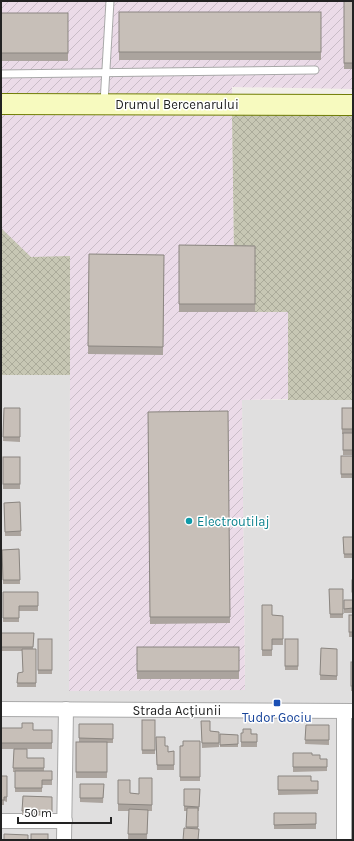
<svg xmlns="http://www.w3.org/2000/svg" width="354" height="841" viewBox="0 0 354 841" font-family="Karla,sans-serif">
  <style>
    .residential { fill: #e0dfdf }
    .industrial { fill: url(#industrial-furrows) }
    .construction { fill: url(#construction-cross-hatch) }
    .lines { fill: none; stroke-linecap: round; stroke-linejoin: round }
    .lane-casing { stroke: #a9a9a9; stroke-width: 9 }
    .street-casing { stroke: #a9a9a9; stroke-width: 16 }
    .secondary-casing { stroke: #707d05; stroke-width: 22 }
    .lane { stroke: #fff; stroke-width: 7 }
    .street { stroke: #fff; stroke-width: 14 }
    .secondary { stroke: #f7fabf; stroke-width: 20 }
    .wall { fill: #aba49e }
    .building { fill: #c7bfb8; stroke: #8b8681 }
    .culture-dot { fill: #0f9aa8; stroke: #fff; stroke-width: 1.5 }
    .transit-dot { fill: #1a4fb4; stroke: #fff; stroke-width: 1.5 }
    .labels { text-anchor: middle; stroke-width: 3; stroke-linejoin: round; paint-order: stroke }
    .street-label { font-size: 13px; fill: #222; stroke: #fff }
    .culture-label { font-size: 13px; fill: #0d838f; stroke: #fff; text-anchor: start }
    .transit-label { font-size: 13px; fill: #164399; stroke: #fff }
  </style>
  <defs>
    <pattern id="industrial-furrows" width="10" height="10" patternUnits="userSpaceOnUse"><rect width="10" height="10" fill="#ebdbe8"/><path d="M-1 1l2-2M0 10L10 0M9 11l2-2" fill="none" stroke="#c9bcc7"/></pattern>
    <pattern id="construction-cross-hatch" width="8" height="8" patternUnits="userSpaceOnUse"><rect width="8" height="8" fill="#c7c7b4"/><path d="M0 0l8 8M0 8l8-8" fill="none" stroke="#abab9a"/></pattern>
  </defs>
  <rect width="100%" height="100%" fill="#f2efe9"/>
  <!-- residential -->
  <path class="residential" d="M1,375H70L69,691L245,690L242,400L353,399V840H1Z"/>
  <!-- industrial -->
  <path class="industrial" d="M1,1H353V89L232,87L234,253L255,254V312H288V399L242,400L245,690L69,691L70,375H1Z"/>
  <!-- construction -->
  <g class="construction">
    <path d="M232,114L353,115V400H288V312H255V254H234Z"/>
    <path d="M1,228L31,257L70,256V375H1Z"/>
  </g>
  <g class="lines">
    <!-- lane casing -->
    <g class="lane-casing">
      <g id="lane">
        <path d="M1,74L315,70"/>
        <path d="M104,103L110,1"/>
      </g>
    </g>
    <!-- street casing -->
    <g class="street-casing">
      <g id="street">
        <path d="M1,709L353,711"/>
        <path d="M1,821H65"/>
        <path d="M64,840L66,709"/>
        <path d="M344,840V711"/>
      </g>
    </g>
    <!-- secondary casing -->
    <g class="secondary-casing">
      <path id="secondary" d="M1,104L353,105"/>
    </g>
    <!-- lane -->
    <use href="#lane" class="lane"/>
    <!-- street -->
    <use href="#street" class="street"/>
    <!-- secondary -->
    <use href="#secondary" class="secondary"/>
  </g>
  <!-- wall -->
  <g class="wall">
    <rect x="344" y="1" width="9" height="68"/>
    <rect x="119" y="12" width="202" height="48"/>
    <rect x="1" y="13" width="67" height="48"/>
    <path d="M179,245L255,246V312H179Z"/>
    <path d="M89,254L164,255L163,355L88,354Z"/>
    <path d="M4,408H20V442L3,441Z"/>
    <path d="M342,408H353V455H343V434H342Z"/>
    <path d="M228,411L230,623L150,624L148,412Z"/>
    <rect x="341" y="456" width="12" height="22"/>
    <rect x="3" y="457" width="17" height="32"/>
    <path d="M20,502L21,536H5L4,503Z"/>
    <path d="M343,537H353V558H344Z"/>
    <path d="M19,549L20,584H3L2,550Z"/>
    <rect x="352" y="580" width="1" height="16"/>
    <path d="M329,589H343V618H330Z"/>
    <path d="M3,592H38V611H19V622H3Z"/>
    <rect x="344" y="600" width="9" height="13"/>
    <path d="M262,605L272,615L283,616V645H272V656H262Z"/>
    <rect x="349" y="615" width="4" height="22"/>
    <path d="M1,633H34L33,649H36V687H17L18,673L23,672L22,651H1Z"/>
    <rect x="38" y="639" width="14" height="35"/>
    <rect x="285" y="639" width="13" height="31"/>
    <rect x="137" y="647" width="102" height="32"/>
    <path d="M321,648L337,649V680H320Z"/>
    <rect x="351" y="662" width="2" height="29"/>
    <rect x="142" y="720" width="13" height="34"/>
    <path d="M201,721L210,731L219,732V747L202,748Z"/>
    <path d="M79,724H113V743H107V778H76V742H79Z"/>
    <path d="M306,725H329V745L305,744Z"/>
    <path d="M1,728L33,730H52V749H27V758H44V771H52V785H42V792H15V772H13L14,749H1Z"/>
    <path d="M241,733L257,734V747H241Z"/>
    <path d="M220,734L238,735V747H220Z"/>
    <path d="M156,737L165,746L168,752L174,751V770H157Z"/>
    <path d="M200,741V781H180V746Z"/>
    <path d="M293,753L312,755L320,759H327V771L293,772Z"/>
    <path d="M1,776H7V802L4,801V805H1Z"/>
    <path d="M278,776L311,781H318V794L278,795Z"/>
    <path d="M152,778V811H148L147,839H128L129,811H118V780L130,793L139,794Z"/>
    <path d="M80,784H104L103,803L80,802Z"/>
    <path d="M184,789H200L199,811H198V829L186,828L187,811H184Z"/>
    <path d="M23,796L52,797V816L22,815Z"/>
    <rect x="274" y="813" width="42" height="16"/>
  </g>
  <!-- building -->
  <g class="building">
    <rect x="344" y="1" width="9" height="62"/>
    <rect x="119" y="12" width="202" height="40"/>
    <rect x="1" y="13" width="67" height="40"/>
    <path d="M179,245L255,246V304H179Z"/>
    <path d="M89,254L164,255L163,347L88,346Z"/>
    <path d="M4,408H20V437H3Z"/>
    <rect x="342" y="408" width="11" height="21"/>
    <path d="M228,411L230,617H150L148,412Z"/>
    <rect x="343" y="433" width="10" height="17"/>
    <rect x="341" y="456" width="12" height="18"/>
    <rect x="3" y="457" width="17" height="27"/>
    <path d="M20,502L21,531L5,532L4,503Z"/>
    <path d="M343,537H353V554H344Z"/>
    <path d="M19,549L20,580H3L2,550Z"/>
    <rect x="352" y="580" width="1" height="12"/>
    <path d="M329,589H343V614H330Z"/>
    <path d="M3,592H38V606H19V618H3Z"/>
    <path d="M344,600H353V608L344,609Z"/>
    <path d="M262,605H272V615L283,616V639H272V650H262Z"/>
    <rect x="349" y="615" width="4" height="17"/>
    <path d="M1,633H34L33,647H1Z"/>
    <rect x="38" y="639" width="14" height="31"/>
    <rect x="285" y="639" width="13" height="27"/>
    <rect x="137" y="647" width="102" height="24"/>
    <path d="M321,648L337,649V676L320,675Z"/>
    <path d="M22,649H36V683H17L18,673L23,672Z"/>
    <rect x="351" y="662" width="2" height="24"/>
    <rect x="142" y="720" width="13" height="30"/>
    <path d="M201,721H210V731L219,732V743H202Z"/>
    <path d="M22,723H33V730H52V743H1V728H22Z"/>
    <path d="M79,724H113V739L79,738Z"/>
    <path d="M306,725H329V740H305Z"/>
    <path d="M243,729H251V734H257V742H241V733H243Z"/>
    <path d="M220,734L238,735V744L220,745Z"/>
    <path d="M156,737H165V746H168V752L174,751V765H157Z"/>
    <path d="M183,741H200V777H180V746H183Z"/>
    <rect x="76" y="742" width="31" height="30"/>
    <path d="M14,749H27V758H44V768H13Z"/>
    <path d="M293,753H312V755H320V759H327V767H293Z"/>
    <path d="M15,771H52V780H42V788H15Z"/>
    <path d="M1,776H7V797H4V800H1Z"/>
    <path d="M278,776H311V781H318V790H278Z"/>
    <path d="M139,778H152V805L118,804V780H130V793L139,794Z"/>
    <path d="M80,784H104L103,798H80Z"/>
    <path d="M184,789H200L199,807L184,806Z"/>
    <path d="M23,796L52,797V812L22,811Z"/>
    <path d="M187,808H198V827H186Z"/>
    <path d="M129,809L148,810L147,834H128Z"/>
    <path d="M274,813H316V824L274,825Z"/>
    <path d="M184,828L199,829L198,840H183Z"/>
    <path d="M4,834L28,835V840H4Z"/>
    <rect x="31" y="834" width="17" height="6"/>
  </g>
  <!-- markers -->
  <circle class="culture-dot" cx="189" cy="521" r="4"/>
  <rect class="transit-dot" x="273" y="699" width="8" height="8" rx="2"/>
  <g class="labels">
    <!-- street labels -->
    <g class="street-label">
      <text x="177" y="109">Drumul Bercenarului</text>
      <text x="177" y="715">Strada Acțiunii</text>
    </g>
    <!-- culture labels -->
    <g class="culture-label">
      <text x="197" y="526">Electroutilaj</text>
    </g>
    <!-- transit labels -->
    <g class="transit-label">
      <text x="277" y="722">Tudor Gociu</text>
    </g>
  </g>
  <!-- border -->
  <rect width="354" height="841" fill="none" stroke="#222222" stroke-width="4"/>
  <!-- scale -->
  <path d="M18 817v6h93v-6" fill="none" stroke="#222222" stroke-width="2"/>
  <text x="24" y="817" font-size="12" fill="#222222" stroke="#ffffff" stroke-width="3" paint-order="stroke">50 m</text>
</svg>
